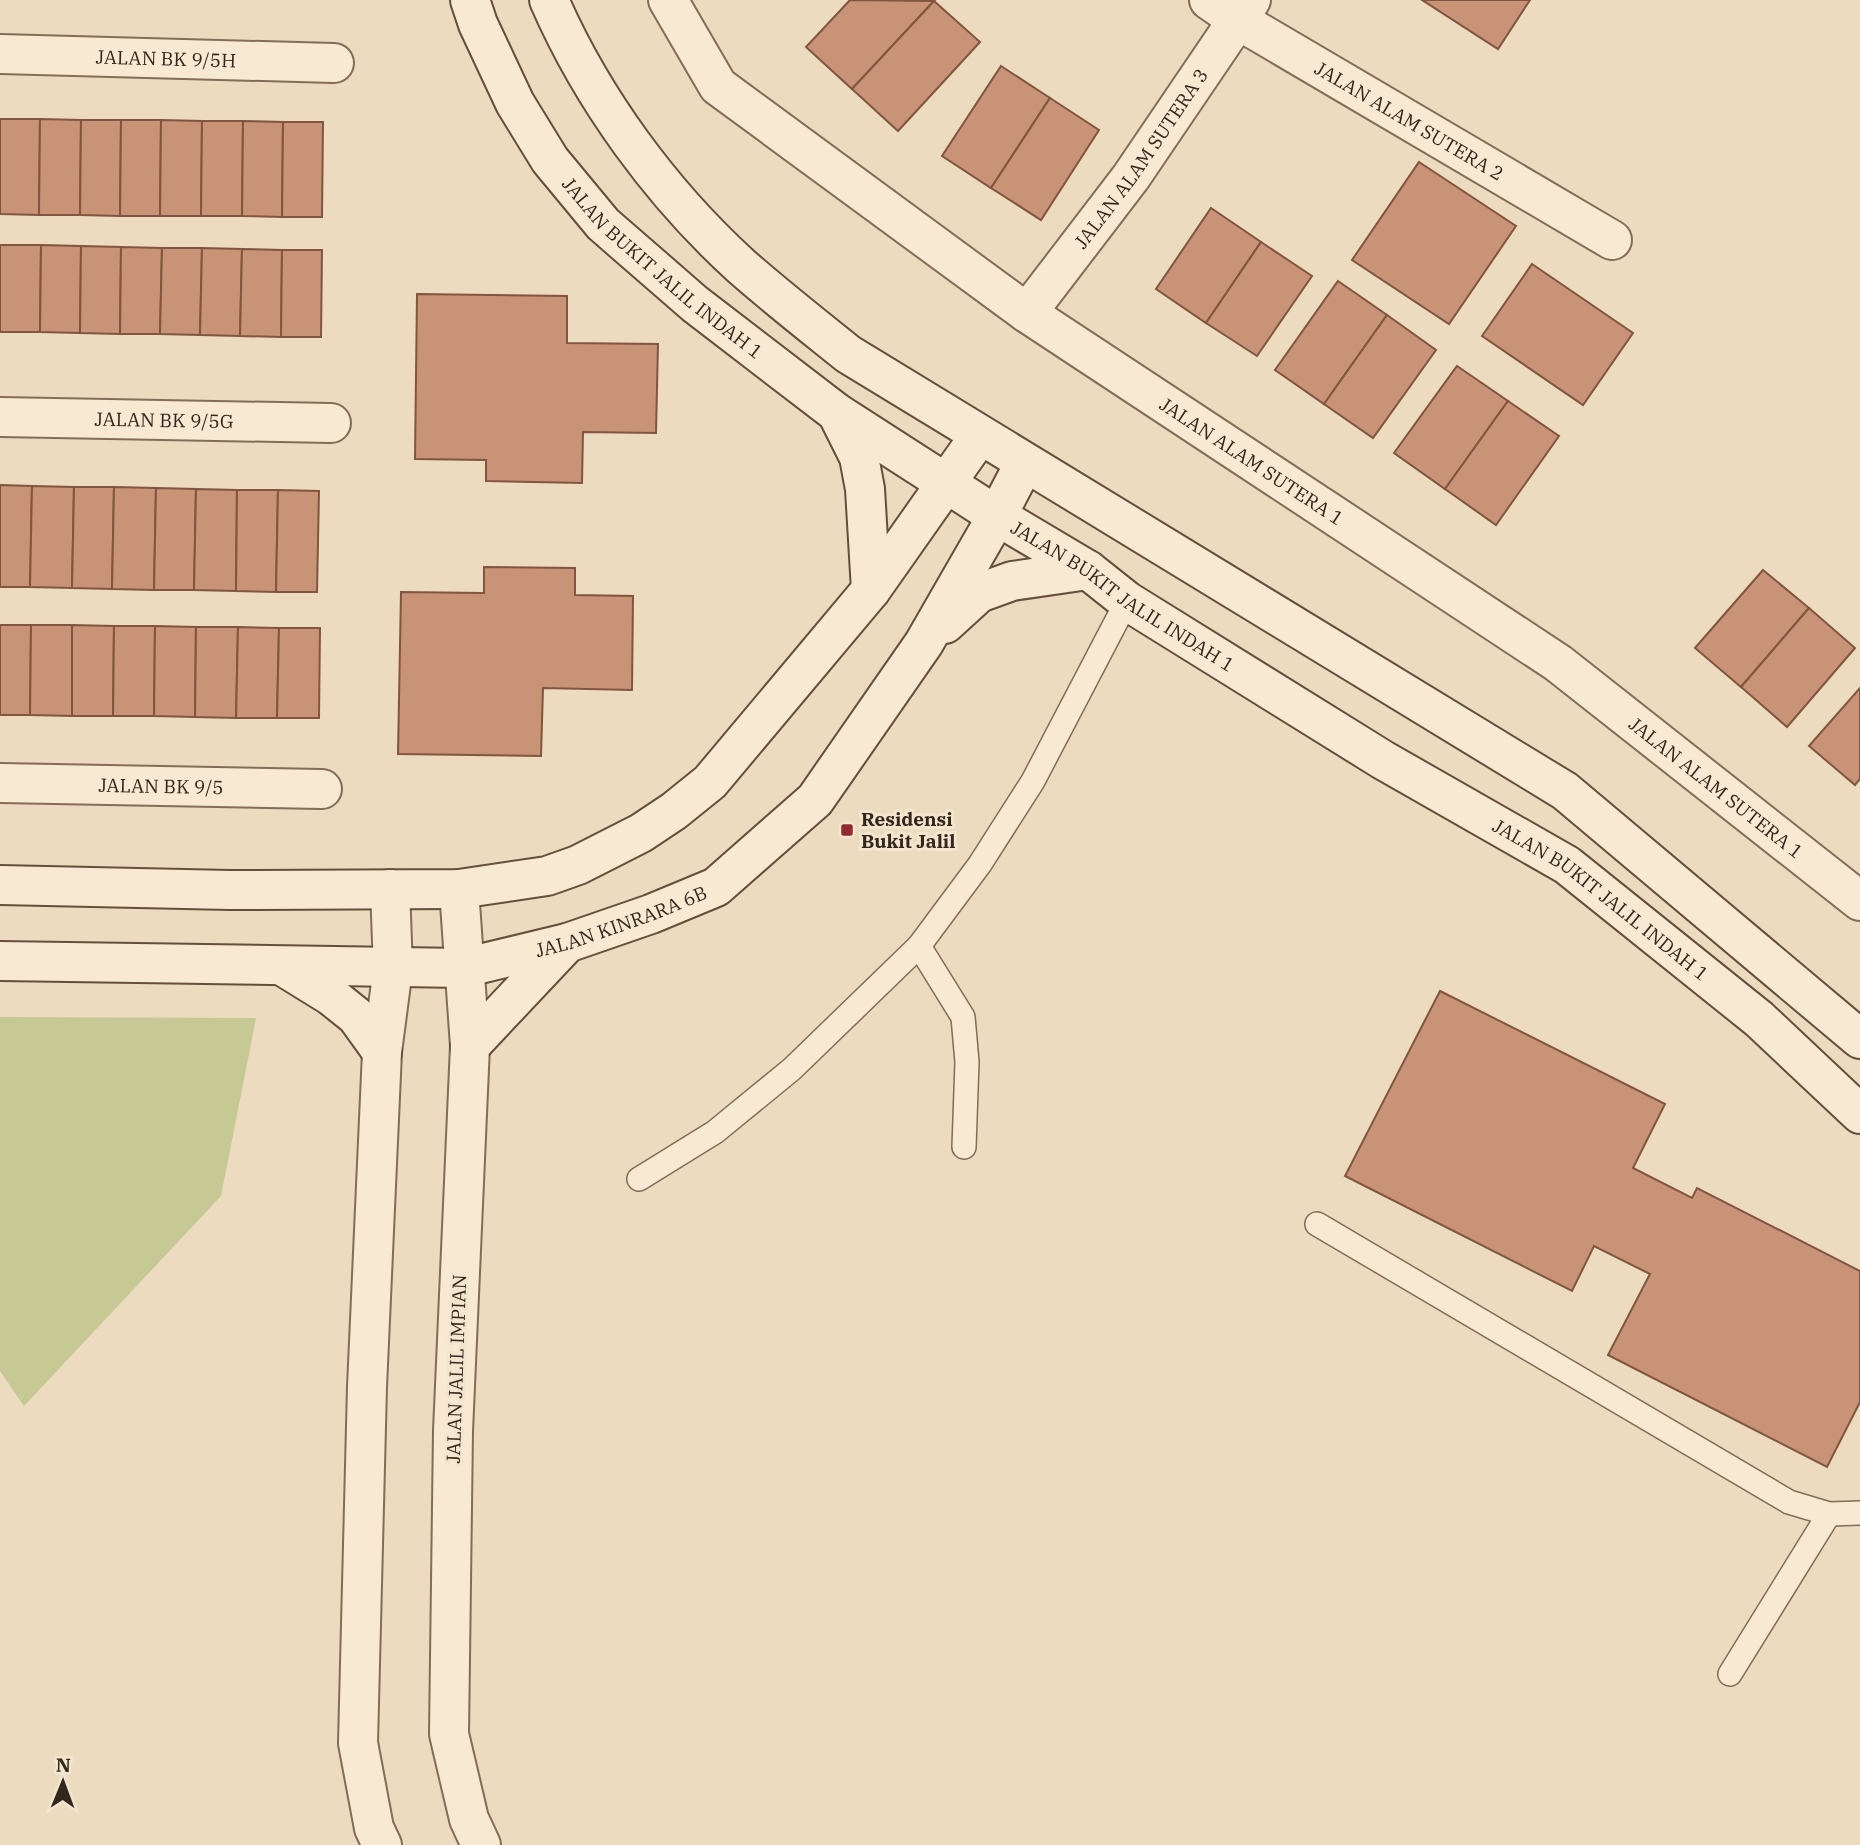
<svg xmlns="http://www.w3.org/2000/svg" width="1860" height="1845" viewBox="0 0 1860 1845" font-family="'IBM Plex Serif',serif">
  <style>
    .green { fill: #c6c994 }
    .building { fill: #c89376; stroke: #81553f; stroke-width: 2 }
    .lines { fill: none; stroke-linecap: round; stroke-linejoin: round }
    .lane-casing { stroke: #836c58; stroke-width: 26 }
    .street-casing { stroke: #836c58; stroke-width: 42 }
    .secondary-casing { stroke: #654e3c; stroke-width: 42 }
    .lane { stroke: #f7e9d2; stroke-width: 23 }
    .street { stroke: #f7e9d2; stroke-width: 38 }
    .secondary { stroke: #f7e9d2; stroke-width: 38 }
    .poi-dot { fill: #902b33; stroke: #f3e6ce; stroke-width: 2.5 }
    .labels { text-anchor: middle; stroke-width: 6; stroke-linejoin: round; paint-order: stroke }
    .street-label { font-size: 19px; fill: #33261c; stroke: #f3e6ce }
    .poi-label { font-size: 19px; font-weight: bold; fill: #33261c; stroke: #f3e6ce; text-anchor: start }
  </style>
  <rect width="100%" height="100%" fill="#ecdbbf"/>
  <!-- green -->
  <path class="green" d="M0,1017L256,1018L221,1196L24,1406L0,1371Z"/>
  <!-- building -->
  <g class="building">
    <path d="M850,0L934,1L852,89L806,47Z"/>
    <path d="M1422,0H1530L1498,49Z"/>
    <path d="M934,1L980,42L898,131L852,89Z"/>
    <path d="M1001,66L1050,98L991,188L942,156Z"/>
    <path d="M1050,98L1099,130L1041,220L991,188Z"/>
    <path d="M0,119H40L39,215L0,214Z"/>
    <path d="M40,119L81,120L80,215H39Z"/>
    <path d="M81,120H121L120,216L80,215Z"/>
    <path d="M121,120H161L160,216H120Z"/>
    <path d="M161,120L202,121L201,216H160Z"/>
    <path d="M202,121H243L242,216H201Z"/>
    <path d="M243,121L283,122L282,217L242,216Z"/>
    <path d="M283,122H323L322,217H282Z"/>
    <path d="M1419,162L1516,226L1449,324L1352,260Z"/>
    <path d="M1211,208L1261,242L1206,323L1156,289Z"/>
    <path d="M1261,242L1312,276L1257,356L1206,323Z"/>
    <path d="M0,245H41L40,332H0Z"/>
    <path d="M41,245L81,246L80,333L40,332Z"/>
    <path d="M81,246L121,247L120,334L80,333Z"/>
    <path d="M121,247L162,248L160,334H120Z"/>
    <path d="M162,248H202L200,335L160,334Z"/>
    <path d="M202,248L242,249L240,336L200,335Z"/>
    <path d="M242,249L282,250L281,337L240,336Z"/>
    <path d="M282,250H322L321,337H281Z"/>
    <path d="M1532,264L1633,333L1583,405L1482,336Z"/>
    <path d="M1338,281L1387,315L1324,404L1275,370Z"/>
    <path d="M417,294L567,296V343L658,344L656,433L583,432L582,483L486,481V460L415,459Z"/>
    <path d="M1387,315L1436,350L1373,438L1324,404Z"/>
    <path d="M1457,366L1508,401L1445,489L1394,453Z"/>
    <path d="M1508,401L1559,436L1496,525L1445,489Z"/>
    <path d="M0,485L32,486L30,587H0Z"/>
    <path d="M32,486L74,487L72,588L30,587Z"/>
    <path d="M74,487H114L112,589L72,588Z"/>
    <path d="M114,487L156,488L154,590L112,589Z"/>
    <path d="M156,488L196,489L194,590H154Z"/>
    <path d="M196,489L237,490L236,591L194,590Z"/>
    <path d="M237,490H278L276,592L236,591Z"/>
    <path d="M278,490L319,491L317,592H276Z"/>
    <path d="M484,567L575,568V595L633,596L632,690L543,688L541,756L398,754L401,592L484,593Z"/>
    <path d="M1763,570L1809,608L1741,687L1695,648Z"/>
    <path d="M1809,608L1855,648L1787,727L1741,687Z"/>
    <path d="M0,625H31L30,715H0Z"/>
    <path d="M31,625H72V716L30,715Z"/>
    <path d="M72,625L114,626L113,716H72Z"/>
    <path d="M114,626H155L154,716H113Z"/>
    <path d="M155,626L196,627L195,717L154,716Z"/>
    <path d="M196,627H238L236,718L195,717Z"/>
    <path d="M238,627L279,628L277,718H236Z"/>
    <path d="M279,628H320L319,718H277Z"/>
    <path d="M1860,688V779L1855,785L1809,746Z"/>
    <path d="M1440,991L1665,1104L1633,1168L1692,1198L1697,1188L1860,1271V1402L1827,1467L1608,1355L1650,1274L1594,1246L1572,1291L1345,1176Z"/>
  </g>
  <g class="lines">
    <!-- lane casing -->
    <g class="lane-casing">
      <g id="lane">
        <path d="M919,946L963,1017L967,1062L964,1147"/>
        <path d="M639,1179L715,1132L792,1069L919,946L980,864L1033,781L1127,601"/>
        <path d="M1317,1224L1789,1502L1829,1514L1860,1513"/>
        <path d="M1730,1674L1829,1514"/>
      </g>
    </g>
    <!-- street casing -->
    <g class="street-casing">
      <g id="street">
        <path id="s1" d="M668,0L718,86L1027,313L1558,663L1860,901"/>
        <path id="s2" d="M1209,0L1238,20L1612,240"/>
        <path id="s3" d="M0,54L334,63"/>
        <path id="s4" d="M1027,313L1131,177L1251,0"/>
        <path id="s5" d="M0,417L331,423"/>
        <path id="s6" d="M0,783L322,789"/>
        <path d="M459,889L470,1046L453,1431L449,1734L469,1819L481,1845"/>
        <path d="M382,1845L374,1828L358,1743L367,1387L382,1052L393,968L390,889"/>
      </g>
    </g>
    <!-- secondary casing -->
    <g class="secondary-casing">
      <g id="secondary">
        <path id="s7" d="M470,0L478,24L515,103L550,160L603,224L695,304L837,413L997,516L1088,570L1127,601L1383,760L1567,865L1759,1019L1860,1114"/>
        <path d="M549,0C592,99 661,193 741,266C775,296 812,325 848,354L1565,791L1860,1039"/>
        <path d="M837,413L859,457L865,489L871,590"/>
        <path d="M945,624L979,593L1012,581L1088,570"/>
        <path d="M0,885L230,890L459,889L547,876L578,865L641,833L674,811L710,782L871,590L980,435"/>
        <path id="s8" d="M0,961L463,968L567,943L651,914L716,887L815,800L924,643L997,516L1024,464"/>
        <path d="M284,967L331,996L356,1016L382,1052"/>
        <path d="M470,1046L567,943"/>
      </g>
    </g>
    <!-- lane -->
    <use href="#lane" class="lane"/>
    <!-- street -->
    <use href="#street" class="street"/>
    <!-- secondary -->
    <use href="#secondary" class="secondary"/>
  </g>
  <!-- markers -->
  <rect class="poi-dot" x="840" y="823" width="14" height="14" rx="3.5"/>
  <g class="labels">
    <!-- street labels -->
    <g class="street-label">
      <text dy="7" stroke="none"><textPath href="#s3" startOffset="166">JALAN BK 9/5H</textPath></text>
      <text dy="7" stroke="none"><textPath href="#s2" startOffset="234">JALAN ALAM SUTERA 2</textPath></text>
      <text dy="7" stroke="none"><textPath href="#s4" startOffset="192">JALAN ALAM SUTERA 3</textPath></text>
      <text dy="7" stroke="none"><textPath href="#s7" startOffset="336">JALAN BUKIT JALIL INDAH 1</textPath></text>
      <text dy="7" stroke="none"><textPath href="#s5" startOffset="164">JALAN BK 9/5G</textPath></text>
      <text dy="7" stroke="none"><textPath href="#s1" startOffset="752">JALAN ALAM SUTERA 1</textPath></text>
      <text dy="7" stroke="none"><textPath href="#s7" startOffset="903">JALAN BUKIT JALIL INDAH 1</textPath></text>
      <text dy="7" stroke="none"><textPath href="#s6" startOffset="161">JALAN BK 9/5</textPath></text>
      <text dy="7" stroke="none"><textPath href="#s1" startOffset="1320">JALAN ALAM SUTERA 1</textPath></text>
      <text dy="7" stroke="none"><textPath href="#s7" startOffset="1470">JALAN BUKIT JALIL INDAH 1</textPath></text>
      <text dy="7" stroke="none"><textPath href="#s8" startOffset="628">JALAN KINRARA 6B</textPath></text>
      <text transform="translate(456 1369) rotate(-88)" y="7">JALAN JALIL IMPIAN</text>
    </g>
    <!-- poi labels -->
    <g class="poi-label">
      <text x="861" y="826">Residensi<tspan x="861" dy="22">Bukit Jalil</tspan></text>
    </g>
  </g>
  <!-- north arrow -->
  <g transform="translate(63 1782) rotate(1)" stroke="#f3e6ce" stroke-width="5" paint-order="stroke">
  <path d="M0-5L12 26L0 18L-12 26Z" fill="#33261c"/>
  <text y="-10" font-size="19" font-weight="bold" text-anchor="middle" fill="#33261c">N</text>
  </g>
</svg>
